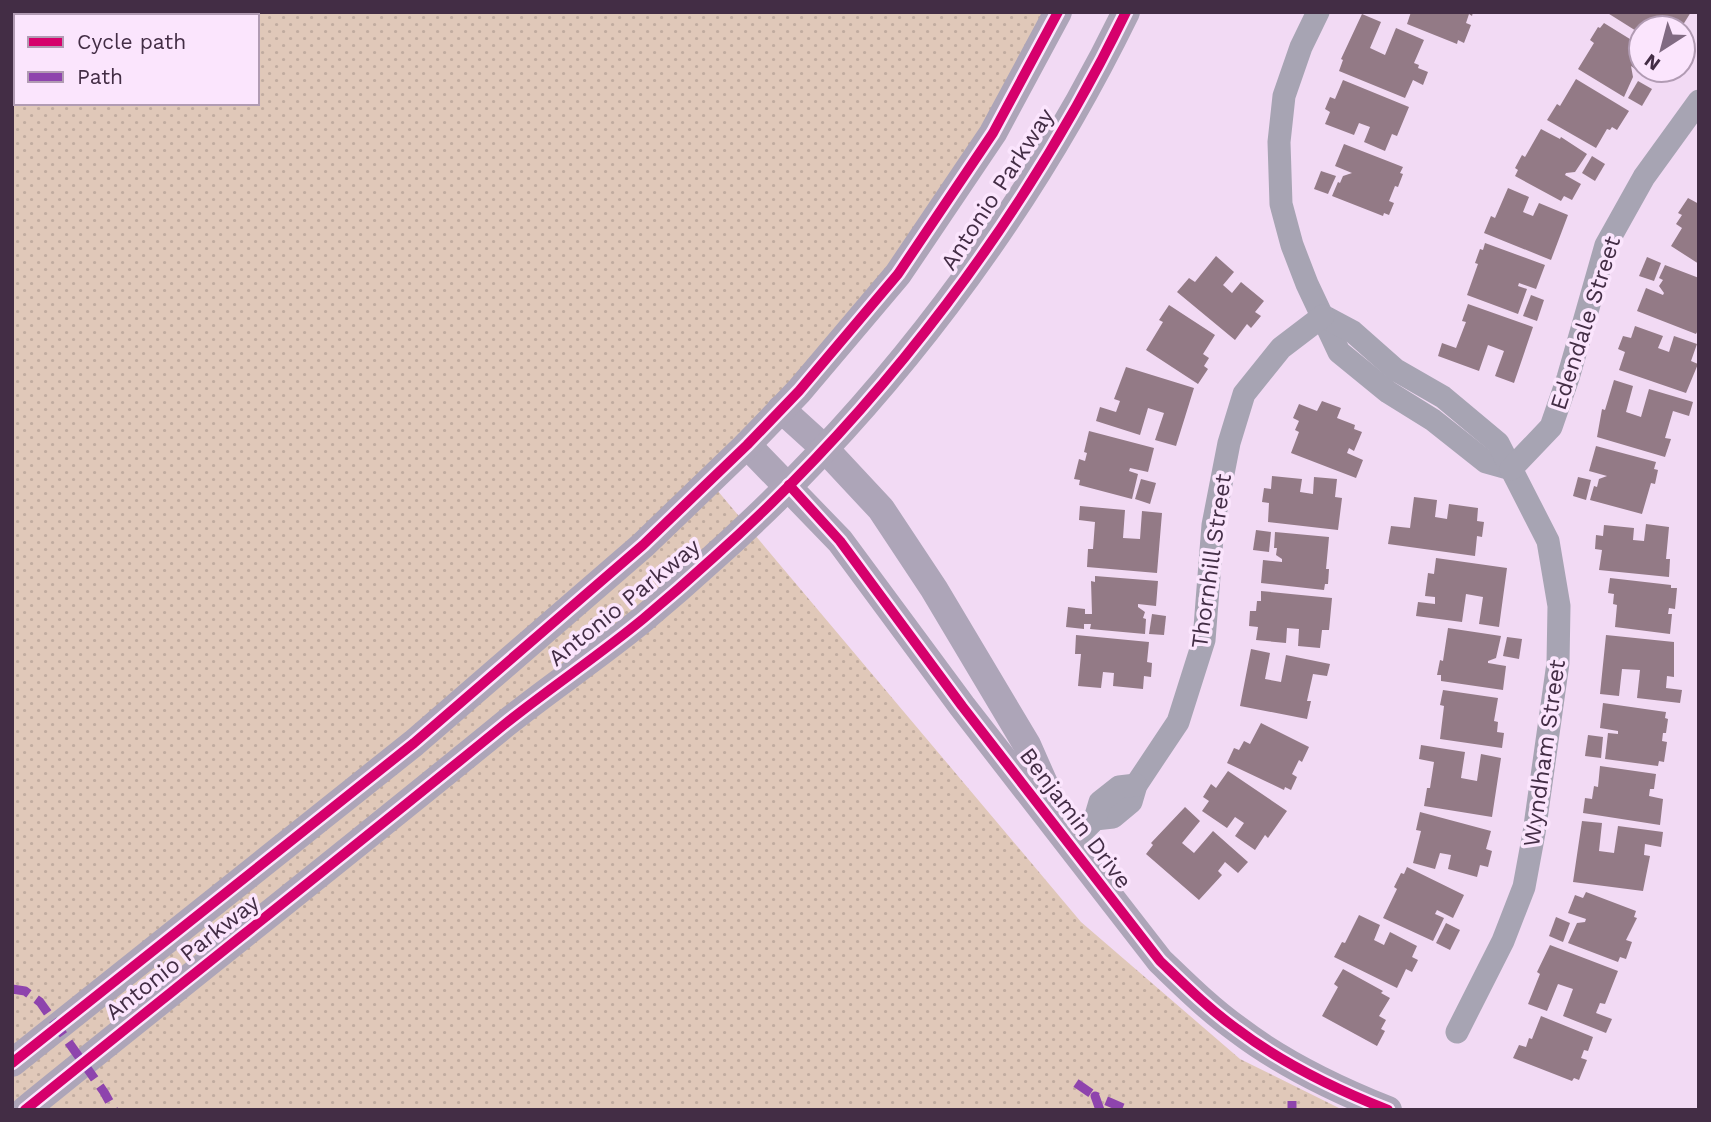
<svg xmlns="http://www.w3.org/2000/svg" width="1711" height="1122" viewBox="0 0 1711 1122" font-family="'Work Sans',sans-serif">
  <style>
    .grass { fill: url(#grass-dots); fill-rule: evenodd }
    .building { fill: #937a86 }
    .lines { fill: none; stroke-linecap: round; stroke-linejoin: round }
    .minor { stroke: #a7a4b3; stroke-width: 23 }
    .major { stroke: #ada5b8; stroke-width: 28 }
    .quiet { stroke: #8e44ad; stroke-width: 9; stroke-dasharray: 18 9; stroke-linecap: butt }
    .cycleway-casing { stroke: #fbe5fd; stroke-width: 15 }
    .cycleway { stroke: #d6006c; stroke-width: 10 }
    .labels { text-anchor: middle; stroke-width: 7; stroke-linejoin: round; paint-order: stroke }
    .street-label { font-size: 23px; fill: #432d45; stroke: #fbe5fd }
  </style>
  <defs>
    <pattern id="grass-dots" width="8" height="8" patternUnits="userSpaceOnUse" patternTransform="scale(1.75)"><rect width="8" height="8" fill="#e0c8b9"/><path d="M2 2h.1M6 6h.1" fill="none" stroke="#c1aca0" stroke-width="1.8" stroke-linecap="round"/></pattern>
  </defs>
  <rect width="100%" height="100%" fill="#f2daf4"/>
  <!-- grass -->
  <path class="grass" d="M12,12H1064L908,278L706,477L1081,922L1240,1059L1343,1110H12ZM16,16H257V103H16Z"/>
  <!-- building -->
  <g class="building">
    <path d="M1411,12H1473L1472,16L1469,14L1466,23L1471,25L1464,43L1458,40L1457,44L1407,24Z"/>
    <path d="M1606,12H1691L1681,28H1641V34Z"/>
    <path d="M1362,14L1381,22L1370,48L1385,55L1396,28L1424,40L1414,63L1419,65L1418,68L1428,72L1423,85L1413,80L1405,98L1339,71L1343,60L1341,59Z"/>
    <path d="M1604,23L1638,44L1641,43V70H1650L1646,76L1631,66L1633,77L1624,97L1578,69L1594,43L1590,40L1598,27L1600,28Z"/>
    <path d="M1576,79L1629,111L1617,130L1612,127L1610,130L1607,129L1596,148L1547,120L1557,104L1560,106Z"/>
    <path d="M1343,80L1409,107L1397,136L1392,134L1385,151L1364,142L1370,127L1359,123L1354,135L1325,124L1330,112L1325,109L1330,97L1335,99Z"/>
    <path d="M1638,81L1652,89L1642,106L1628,98Z"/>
    <path d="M1541,129L1560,139L1561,137L1587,154L1575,172L1566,173L1565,175L1581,184L1572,200L1564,196L1561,201L1515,176L1518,170L1515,168L1522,155L1525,157Z"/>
    <path d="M1344,144L1403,167L1400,173L1403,174L1398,187L1395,186L1389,201L1394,203L1389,215L1384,213L1383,216L1332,196L1338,182L1340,183L1343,176L1352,173L1335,166Z"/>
    <path d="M1592,156L1605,164L1595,181L1582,173Z"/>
    <path d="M1321,171L1336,176L1328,194L1314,189Z"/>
    <path d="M1508,188L1529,197L1523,212L1533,216L1539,203L1568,215L1551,260L1484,233L1491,216L1495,218Z"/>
    <path d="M1688,198L1699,204V264L1671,246L1682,228L1676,224L1682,215L1678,213Z"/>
    <path d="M1485,243L1545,265L1536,289L1519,283L1518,286L1527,289L1518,314L1467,295L1478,264L1475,263L1480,249L1483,250Z"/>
    <path d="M1216,256L1234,272L1223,285L1232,293L1241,282L1264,301L1255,312L1261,316L1251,328L1247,324L1235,340L1177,292L1189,278L1195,282Z"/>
    <path d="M1647,257L1661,263L1654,281L1639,276Z"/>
    <path d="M1665,265L1699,278V328L1696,334L1637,311L1646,288L1663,295L1664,293L1659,286L1663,280L1659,278Z"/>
    <path d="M1531,295L1544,300L1537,321L1523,316Z"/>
    <path d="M1468,304L1533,327L1514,383L1495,376L1504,351L1488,345L1479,371L1438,356L1442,343L1456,348L1466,322L1462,321Z"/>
    <path d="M1169,305L1215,335L1203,354L1209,358L1204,366L1208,369L1198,384L1146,350L1163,322L1159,320Z"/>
    <path d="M1635,326L1663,336L1658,348L1669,352L1674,336L1697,344L1691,361L1698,364L1686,393L1619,370L1625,352L1618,349L1623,336L1631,338Z"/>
    <path d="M1126,367L1194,388L1176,446L1155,440L1164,413L1148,408L1140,435L1096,421L1100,407L1116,412L1120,401L1114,399Z"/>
    <path d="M1614,380L1633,386L1626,412L1641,417L1649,389L1693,402L1689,416L1673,411L1665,438L1671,439L1665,457L1597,437L1602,409L1605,410Z"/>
    <path d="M1322,401L1341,408L1337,418L1355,425L1354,429L1362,432L1354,451L1349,448L1347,453L1363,460L1356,478L1291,453L1299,432L1295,430L1299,421L1293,418L1299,404L1317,411Z"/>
    <path d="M1089,431L1154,448L1148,472L1130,468L1129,471L1138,474L1132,499L1079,485L1080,480L1074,479L1079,459L1085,461L1087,453L1084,452Z"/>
    <path d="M1596,446L1656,462L1654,469L1658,470L1655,484L1651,483L1642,514L1590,500L1594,486L1597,487L1599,479L1607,476L1589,471Z"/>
    <path d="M1272,476L1302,479L1300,492L1313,494L1314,477L1337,479L1335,497L1342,498L1338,530L1268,522L1269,503L1262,502L1264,488L1271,489Z"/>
    <path d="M1578,477L1591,480L1586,500L1573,496Z"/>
    <path d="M1141,479L1156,483L1150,504L1135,499Z"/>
    <path d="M1414,497L1437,500L1435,517L1447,519L1449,504L1478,508L1477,521L1484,522L1482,537L1477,536L1475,556L1388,544L1391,526L1410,528Z"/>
    <path d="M1080,506L1125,510L1123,538L1140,539L1142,511L1162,513L1157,573L1087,567L1088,549H1093L1095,522L1079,520Z"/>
    <path d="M1646,524L1669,527L1666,559H1670L1669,577L1599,570L1602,550L1595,549L1596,535L1603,536L1604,525L1634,528L1633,540L1644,541Z"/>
    <path d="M1256,530L1271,532L1269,552L1253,550Z"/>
    <path d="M1275,532L1329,537L1326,569H1329L1328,584H1325L1324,590L1261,583L1263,560L1282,562V559L1276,555L1277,548H1274Z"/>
    <path d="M1436,558L1507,568L1499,627L1479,624L1483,597L1466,594L1462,622L1416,616L1418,602L1435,604V597L1425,596L1428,573L1434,574Z"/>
    <path d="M1095,576L1158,581L1156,606L1138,604V607L1145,612L1143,618L1146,619L1145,634L1090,629L1091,624H1084V629L1066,627L1068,607L1085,609V614H1092L1091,581L1095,582Z"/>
    <path d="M1610,578L1671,585V588H1677L1675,609L1669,608L1668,614H1672L1670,634L1615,627L1617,605L1613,604L1614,594L1608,593Z"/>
    <path d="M1261,591L1332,598L1329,630H1322L1320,648L1298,646L1299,629L1287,628L1286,643L1256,640L1258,627L1249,626L1250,611H1256L1257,601H1261Z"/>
    <path d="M1152,614L1166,616L1164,635L1149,634Z"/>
    <path d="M1448,628L1501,636L1496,658L1488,661V663L1506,666L1503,690L1441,681V675H1437L1440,660L1443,661Z"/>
    <path d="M1076,635L1149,642L1147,662L1152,663L1151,677L1144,676L1143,689L1113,686L1114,673L1103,672L1101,688L1078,686L1081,654H1075Z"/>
    <path d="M1606,635L1674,642V677L1667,676L1666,688L1682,690L1680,703L1637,698L1640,670L1622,669L1619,696L1600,694Z"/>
    <path d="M1507,637L1522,639L1519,659L1503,656Z"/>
    <path d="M1251,649L1270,653L1265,679L1281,682L1286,655L1330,664L1327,676L1313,674L1307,701H1311L1307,719L1240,706Z"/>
    <path d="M1443,690L1498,698L1494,721L1498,722L1497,732L1504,733L1502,748L1440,739L1444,706L1440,705Z"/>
    <path d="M1603,703L1666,712L1665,718L1668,719L1666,733H1663L1662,741L1667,742L1664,762L1659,761L1658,766L1605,759L1608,733L1618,734V731L1600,728Z"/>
    <path d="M1261,723L1309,747L1302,762L1299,760L1292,774L1297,777L1291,790L1285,787L1284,790L1227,763L1234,748L1239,750L1244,741L1250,744Z"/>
    <path d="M1588,735L1603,737L1601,758L1585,756Z"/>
    <path d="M1421,745L1465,752L1461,778L1477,781L1481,754L1501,758L1492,817L1424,806L1427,788H1430L1434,762L1419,759Z"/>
    <path d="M1600,766L1656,774L1654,789H1650L1649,796L1663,799L1660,825L1583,813L1585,798L1592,799L1594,786L1598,787Z"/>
    <path d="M1228,771L1287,811L1268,838L1265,835L1255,850L1235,836L1244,823L1235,817L1227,828L1202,811L1209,801L1203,797L1211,784L1216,788Z"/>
    <path d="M1185,807L1200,821L1182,843L1194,853L1213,831L1248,862L1238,873L1225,862L1218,871L1222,875L1199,900L1146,854L1153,845L1151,843Z"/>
    <path d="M1420,812L1491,831L1486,849L1492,851L1488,867L1480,865L1477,877L1448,869L1451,855L1440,853L1435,869L1413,863L1421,831L1416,830Z"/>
    <path d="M1582,821L1602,823L1599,851L1614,853L1618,826L1663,832L1661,847L1645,844L1644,855L1650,856L1643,891L1573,882Z"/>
    <path d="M1407,867L1464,895L1453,918L1437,910L1435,914L1444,918L1433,941L1383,918L1397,889L1394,887L1401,873L1404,874Z"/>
    <path d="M1586,892L1636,911L1634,917L1637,918L1626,940L1632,942L1626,959L1620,957L1618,962L1568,943L1577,923L1585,922L1586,919L1568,913L1575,895L1583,898Z"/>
    <path d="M1359,915L1380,925L1374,940L1384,945L1390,932L1417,946L1412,957L1418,960L1412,972L1406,969L1397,988L1334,957L1342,942L1345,943Z"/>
    <path d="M1556,917L1570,923L1563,942L1549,936Z"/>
    <path d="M1446,923L1460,930L1450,950L1436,943Z"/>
    <path d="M1550,945L1618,971L1605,1004L1600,1003L1596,1013L1612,1019L1606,1033L1563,1016L1573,989L1558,984L1547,1011L1528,1004L1540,974L1537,972Z"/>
    <path d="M1343,969L1383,991L1381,993L1390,998L1379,1016L1386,1020L1381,1029L1385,1031L1377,1046L1322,1016L1338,987L1334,984Z"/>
    <path d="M1541,1016L1593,1037L1588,1051L1584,1050L1581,1058L1587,1060L1579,1080L1574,1078L1572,1081L1513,1058L1519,1045L1526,1047L1529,1038L1532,1039Z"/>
  </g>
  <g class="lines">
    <!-- minor -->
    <g class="minor">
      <path d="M1318,12L1301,47L1284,96L1279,142L1281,204L1292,245L1307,284L1339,352L1388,392L1433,420L1486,462L1511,469"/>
      <path d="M1323,316L1353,332L1396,370L1443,397L1498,443L1548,541L1559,606L1558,663L1534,833L1524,887L1503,941L1457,1032"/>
      <path d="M1511,469L1551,427L1568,378L1606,245L1644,177L1699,101"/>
      <path d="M1095,819L1113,817L1131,802L1136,785L1178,722L1204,640L1213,525L1229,443L1244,394L1281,348L1323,316"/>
      <path d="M1071,843L1095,819L1100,802L1119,787L1136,785"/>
    </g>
    <!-- major -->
    <g class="major">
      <path d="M781,409L825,449L881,509L934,589L1027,745L1054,806"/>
      <path d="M747,445L840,541L962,706L1160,961C1185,985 1209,1009 1237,1029C1283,1064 1335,1089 1388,1110"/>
      <path d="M12,1063L414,743L643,545L747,445L799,391L898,274L993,133L1058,12"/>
      <path d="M25,1110C184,981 346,854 505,724C550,688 598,656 643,619C667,599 691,578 714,557C884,405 1026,217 1126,12"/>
    </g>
    <!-- quiet -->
    <g class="quiet">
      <path d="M12,989L25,991L40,1002L104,1092L114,1110"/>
      <path d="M1076,1083L1095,1096"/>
      <path d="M1292,1101V1110"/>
      <path d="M1100,1110L1095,1096L1128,1110"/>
    </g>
    <!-- cycleway casing -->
    <g class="cycleway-casing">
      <g id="cycleway">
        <path d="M789,485L840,541L962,706L1160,961C1185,985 1209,1009 1237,1029C1283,1064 1335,1089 1388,1110"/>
        <path d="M12,1063L414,743L643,545L747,445L799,391L898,274L993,133L1058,12"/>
        <path d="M25,1110C184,981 346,854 505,724C550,688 598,656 643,619C667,599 691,578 714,557C884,405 1026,217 1126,12"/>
      </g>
    </g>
    <!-- cycleway -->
    <use href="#cycleway" class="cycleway"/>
  </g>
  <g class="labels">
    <!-- street labels -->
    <g class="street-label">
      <text transform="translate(997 189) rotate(-57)" y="8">Antonio Parkway</text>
      <text transform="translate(1585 323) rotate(-72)" y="8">Edendale Street</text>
      <text transform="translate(1211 561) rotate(-82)" y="8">Thornhill Street</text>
      <text transform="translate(624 602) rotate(-39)" y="8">Antonio Parkway</text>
      <text transform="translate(1544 753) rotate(-82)" y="8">Wyndham Street</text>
      <text transform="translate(1076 818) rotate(53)" y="8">Benjamin Drive</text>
      <text transform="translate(182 957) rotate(-38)" y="8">Antonio Parkway</text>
    </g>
  </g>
  <!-- border -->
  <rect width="1711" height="1122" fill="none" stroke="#432d45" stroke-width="28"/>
  <!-- legend -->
  <rect x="14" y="14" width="245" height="91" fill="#fbe5fd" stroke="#b19bb3" stroke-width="2"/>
  <rect x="28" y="37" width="35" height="10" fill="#d6006c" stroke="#b19bb3" stroke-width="2"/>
  <text x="77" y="49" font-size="21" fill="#432d45">Cycle path</text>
  <rect x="28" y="72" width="35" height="10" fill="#8e44ad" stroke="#b19bb3" stroke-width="2"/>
  <text x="77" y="84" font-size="21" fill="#432d45">Path</text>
  <!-- north arrow -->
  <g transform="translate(1662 49) rotate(216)"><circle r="33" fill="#fbe5fd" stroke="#b19bb3" stroke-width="2"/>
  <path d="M0-5L12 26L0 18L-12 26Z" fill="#806a82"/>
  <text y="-10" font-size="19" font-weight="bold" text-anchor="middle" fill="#432d45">N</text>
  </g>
</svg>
